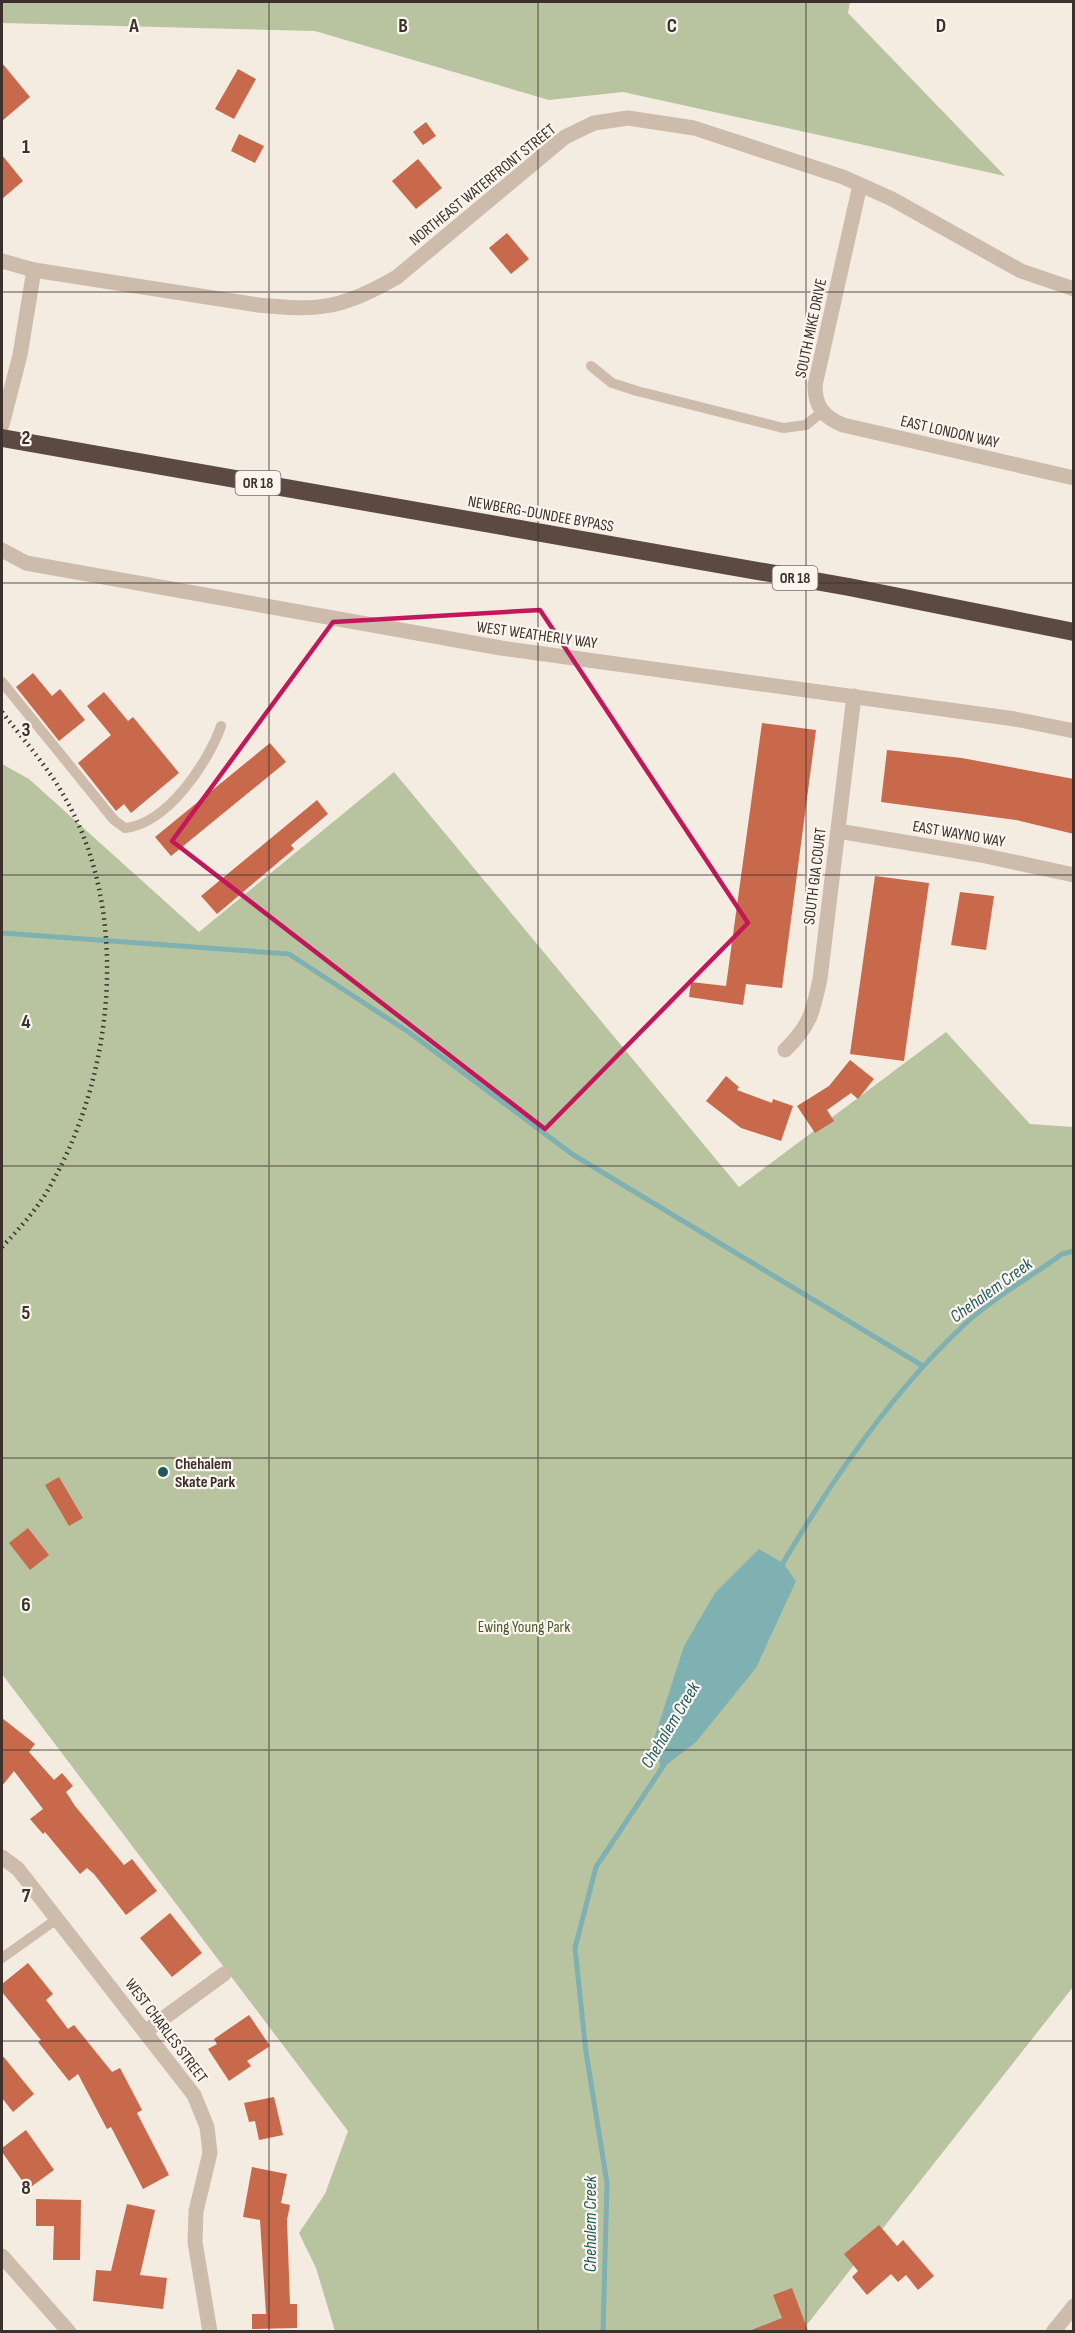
<svg xmlns="http://www.w3.org/2000/svg" width="1075" height="2333" viewBox="0 0 1075 2333" font-family="'Sofia Sans Condensed',sans-serif">
  <style>
    .green { fill: #b8c4a0 }
    .water { fill: #7fb0b2 }
    .lines { fill: none; stroke-linecap: round; stroke-linejoin: round }
    .stream { stroke: #7fb0b2; stroke-width: 5 }
    .building { fill: #c8694b }
    .lane { stroke: #cdbbac; stroke-width: 10 }
    .street { stroke: #cdbbac; stroke-width: 15 }
    .highway { stroke: #5c4a42; stroke-width: 18 }
    .rail { stroke: #3b302b; stroke-width: 4.5; stroke-dasharray: 1.5 4.5; stroke-linecap: butt }
    .marked { fill: none; stroke: #c2185b; stroke-width: 4.5; stroke-linejoin: round }
    .grid { fill: none; stroke: #3b302b; stroke-width: 1.5; stroke-opacity: 0.55 }
    .poi-dot { fill: #1f5a5e; stroke: #fbf5ee; stroke-width: 2 }
    .labels { text-anchor: middle; stroke-width: 4.5; stroke-linejoin: round; paint-order: stroke }
    .shield { fill: #fbf5ee; stroke: #756b66; stroke-width: 1.5 }
    .shield-label { font-size: 15px; font-weight: bold; fill: #3b302b }
    .street-label { font-size: 16px; fill: #3b302b; stroke: #fbf5ee }
    .poi-label { font-size: 16px; font-weight: bold; fill: #3b302b; stroke: #fbf5ee; text-anchor: start }
    .park-label { font-size: 16px; fill: #4a5a2e; stroke: #fbf5ee }
    .water-label { font-size: 18px; font-style: italic; fill: #1f5a5e; stroke: #fbf5ee }
    .grid-label { font-size: 20px; text-anchor: middle; font-weight: bold; fill: #3b302b; stroke: #fbf5ee; stroke-width: 4.5; stroke-linejoin: round; paint-order: stroke }
  </style>
  <rect width="100%" height="100%" fill="#f4ebe1"/>
  <!-- green -->
  <g class="green">
    <path d="M2,2H850L848,13L1005,176L623,92L549,100L315,31L2,23Z"/>
    <path d="M2,764L29,779L199,932L394,772L739,1187L946,1032L1030,1124L1073,1127V1987L802,2331H335L316,2268L299,2233L325,2194L348,2131L2,1674Z"/>
  </g>
  <!-- water -->
  <path class="water" d="M759,1549L783,1563L796,1581L756,1668L696,1742L661,1769L654,1739L684,1646L715,1593Z"/>
  <g class="lines">
    <!-- stream -->
    <g class="stream">
      <path d="M2,933L289,954L410,1033L572,1154L923,1366"/>
      <path d="M780,1568C832,1480 890,1394 966,1323C994,1297 1031,1277 1062,1254L1074,1251"/>
      <path d="M603,2332L607,2183L586,2052L575,1948L596,1867L664,1765"/>
    </g>
  </g>
  <!-- building -->
  <g class="building">
    <path d="M2,63L30,97L2,121Z"/>
    <path d="M238,69L256,79L234,119L215,109Z"/>
    <path d="M426,122L436,136L423,145L413,132Z"/>
    <path d="M239,134L264,146L255,163L231,151Z"/>
    <path d="M2,155L23,181L2,199Z"/>
    <path d="M418,159L442,188L416,209L392,181Z"/>
    <path d="M507,233L529,259L511,274L489,248Z"/>
    <path d="M33,673L52,696L60,689L85,720L59,741L16,687Z"/>
    <path d="M104,692L128,721L133,717L179,773L131,813L124,804L116,811L78,763L111,735L87,706Z"/>
    <path d="M762,723L816,730L782,988L746,984L743,1005L689,997L691,982L726,986Z"/>
    <path d="M270,743L286,762L171,856L155,837Z"/>
    <path d="M887,750L962,758L1074,779V834L1016,820L881,802Z"/>
    <path d="M317,800L328,814L291,845L294,849L217,914L201,896Z"/>
    <path d="M875,876L929,883L904,1061L850,1054Z"/>
    <path d="M960,892L994,896L986,950L951,945Z"/>
    <path d="M850,1060L874,1079L858,1099L851,1093L827,1110L834,1121L815,1133L797,1106L829,1086Z"/>
    <path d="M726,1076L739,1087L737,1090L772,1103L773,1099L793,1106L781,1141L741,1128L706,1101Z"/>
    <path d="M59,1477L83,1518L69,1526L45,1485Z"/>
    <path d="M28,1528L49,1555L30,1570L9,1543Z"/>
    <path d="M2,1718L35,1744L29,1752L54,1780L62,1773L73,1786L66,1792L75,1806L124,1865L132,1859L157,1891L126,1915L94,1874L87,1868L80,1874L45,1832L43,1834L30,1819L43,1809L14,1771L2,1786Z"/>
    <path d="M170,1913L202,1953L172,1977L140,1938Z"/>
    <path d="M28,1963L53,1994L46,2000L68,2029L74,2025L112,2072L120,2068L142,2110L137,2113L169,2175L143,2189L111,2127L107,2129L78,2074L69,2081L38,2042L41,2040L2,1992V1984Z"/>
    <path d="M249,2015L270,2046L247,2061L251,2066L229,2081L208,2049L217,2044L214,2039Z"/>
    <path d="M2,2055L34,2094L13,2112L2,2098Z"/>
    <path d="M274,2097L283,2135L259,2140L255,2121L249,2122L244,2103Z"/>
    <path d="M26,2130L54,2170L28,2189L2,2152V2148Z"/>
    <path d="M252,2167L287,2174L281,2203L290,2205L287,2220L290,2304H297V2328L252,2329V2314H266L260,2220L243,2217Z"/>
    <path d="M36,2199L81,2200L80,2260H53L54,2226H36Z"/>
    <path d="M127,2204L155,2210L140,2275L167,2278L163,2309L93,2301L96,2270L111,2271Z"/>
    <path d="M879,2225L897,2246L903,2240L934,2276L918,2290L906,2275L898,2282L891,2274L867,2295L852,2277L858,2271L844,2254Z"/>
    <path d="M792,2288L808,2331H749L782,2318L773,2295Z"/>
  </g>
  <g class="lines">
    <!-- lane -->
    <g class="lane">
      <path d="M591,366L612,383L637,391L783,428L806,425L822,412"/>
      <path d="M2,682L114,820L125,828C167,824 208,763 221,726"/>
      <path d="M2,1958L57,1919"/>
    </g>
    <!-- street -->
    <g class="street">
      <path d="M860,185L815,385C815,406 823,417 843,425L1074,478"/>
      <path d="M2,261L34,270L258,305C320,311 342,309 397,277L565,137L594,123L628,118L694,128L843,177L892,199L1021,271L1074,289"/>
      <path d="M2,425L20,355L34,270"/>
      <path d="M2,550L26,563L501,648L1015,719L1074,731"/>
      <path d="M838,831L981,855L1074,875"/>
      <path d="M785,1050C810,1026 813,1012 820,979L854,696"/>
      <path d="M2,1857L18,1869L194,2095L207,2127L210,2153L196,2211L195,2242L210,2332"/>
      <path d="M146,2031L224,1974"/>
      <path d="M2,2256L69,2332"/>
      <path d="M1053,2332L1074,2306"/>
    </g>
    <!-- highway -->
    <path class="highway" d="M2,438L849,587L1074,632"/>
    <!-- rail -->
    <path class="rail" d="M2,712C23,739 47,766 64,796C130,909 115,1068 54,1179C41,1205 21,1227 2,1247"/>
  </g>
  <!-- marked area -->
  <path class="marked" d="M540,610L748,923L545,1129L172,841L333,622Z"/>
  <!-- grid -->
  <path class="grid" d="M269,2V2332M538,2V2332M806,2V2332M2,292H1074M2,583H1074M2,875H1074M2,1166H1074M2,1458H1074M2,1750H1074M2,2041H1074"/>
  <!-- markers -->
  <circle class="poi-dot" cx="163" cy="1472" r="6"/>
  <g class="labels">
    <!-- shield labels -->
    <g class="shield">
      <rect x="235.5" y="471" width="45" height="24" rx="4.5"/>
      <rect x="772.5" y="566" width="45" height="24" rx="4.5"/>
    </g>
    <g class="shield-label">
      <text x="258" y="488">OR 18</text>
      <text x="795" y="583">OR 18</text>
    </g>
    <!-- street labels -->
    <g class="street-label">
      <text transform="translate(482 184) rotate(-39)" y="6">NORTHEAST WATERFRONT STREET</text>
      <text transform="translate(810 328) rotate(-78)" y="6">SOUTH MIKE DRIVE</text>
      <text transform="translate(950 431) rotate(13)" y="6">EAST LONDON WAY</text>
      <text transform="translate(541 513) rotate(10)" y="6">NEWBERG-DUNDEE BYPASS</text>
      <text transform="translate(537 634) rotate(8)" y="6">WEST WEATHERLY WAY</text>
      <text transform="translate(959 833) rotate(10)" y="6">EAST WAYNO WAY</text>
      <text transform="translate(814 876) rotate(-83)" y="6">SOUTH GIA COURT</text>
      <text transform="translate(167 2030) rotate(53)" y="6">WEST CHARLES STREET</text>
    </g>
    <!-- poi labels -->
    <g class="poi-label">
      <text x="175" y="1469">Chehalem<tspan x="175" dy="18">Skate Park</tspan></text>
    </g>
    <!-- park labels -->
    <g class="park-label">
      <text x="524" y="1632">Ewing Young Park</text>
    </g>
    <!-- water labels -->
    <g class="water-label">
      <text transform="translate(991 1290) rotate(-36)" y="6">Chehalem Creek</text>
      <text transform="translate(670 1725) rotate(-59)" y="6">Chehalem Creek</text>
      <text transform="translate(590 2224) rotate(-90)" y="6">Chehalem Creek</text>
    </g>
  </g>
  <g class="grid-label">
    <text x="134" y="32">A</text>
    <text x="403" y="32">B</text>
    <text x="672" y="32">C</text>
    <text x="941" y="32">D</text>
    <text x="26" y="153">1</text>
    <text x="26" y="444">2</text>
    <text x="26" y="736">3</text>
    <text x="26" y="1028">4</text>
    <text x="26" y="1319">5</text>
    <text x="26" y="1611">6</text>
    <text x="26" y="1902">7</text>
    <text x="26" y="2194">8</text>
  </g>
  <!-- border -->
  <rect width="1075" height="2333" fill="none" stroke="#3b302b" stroke-width="6"/>
</svg>
